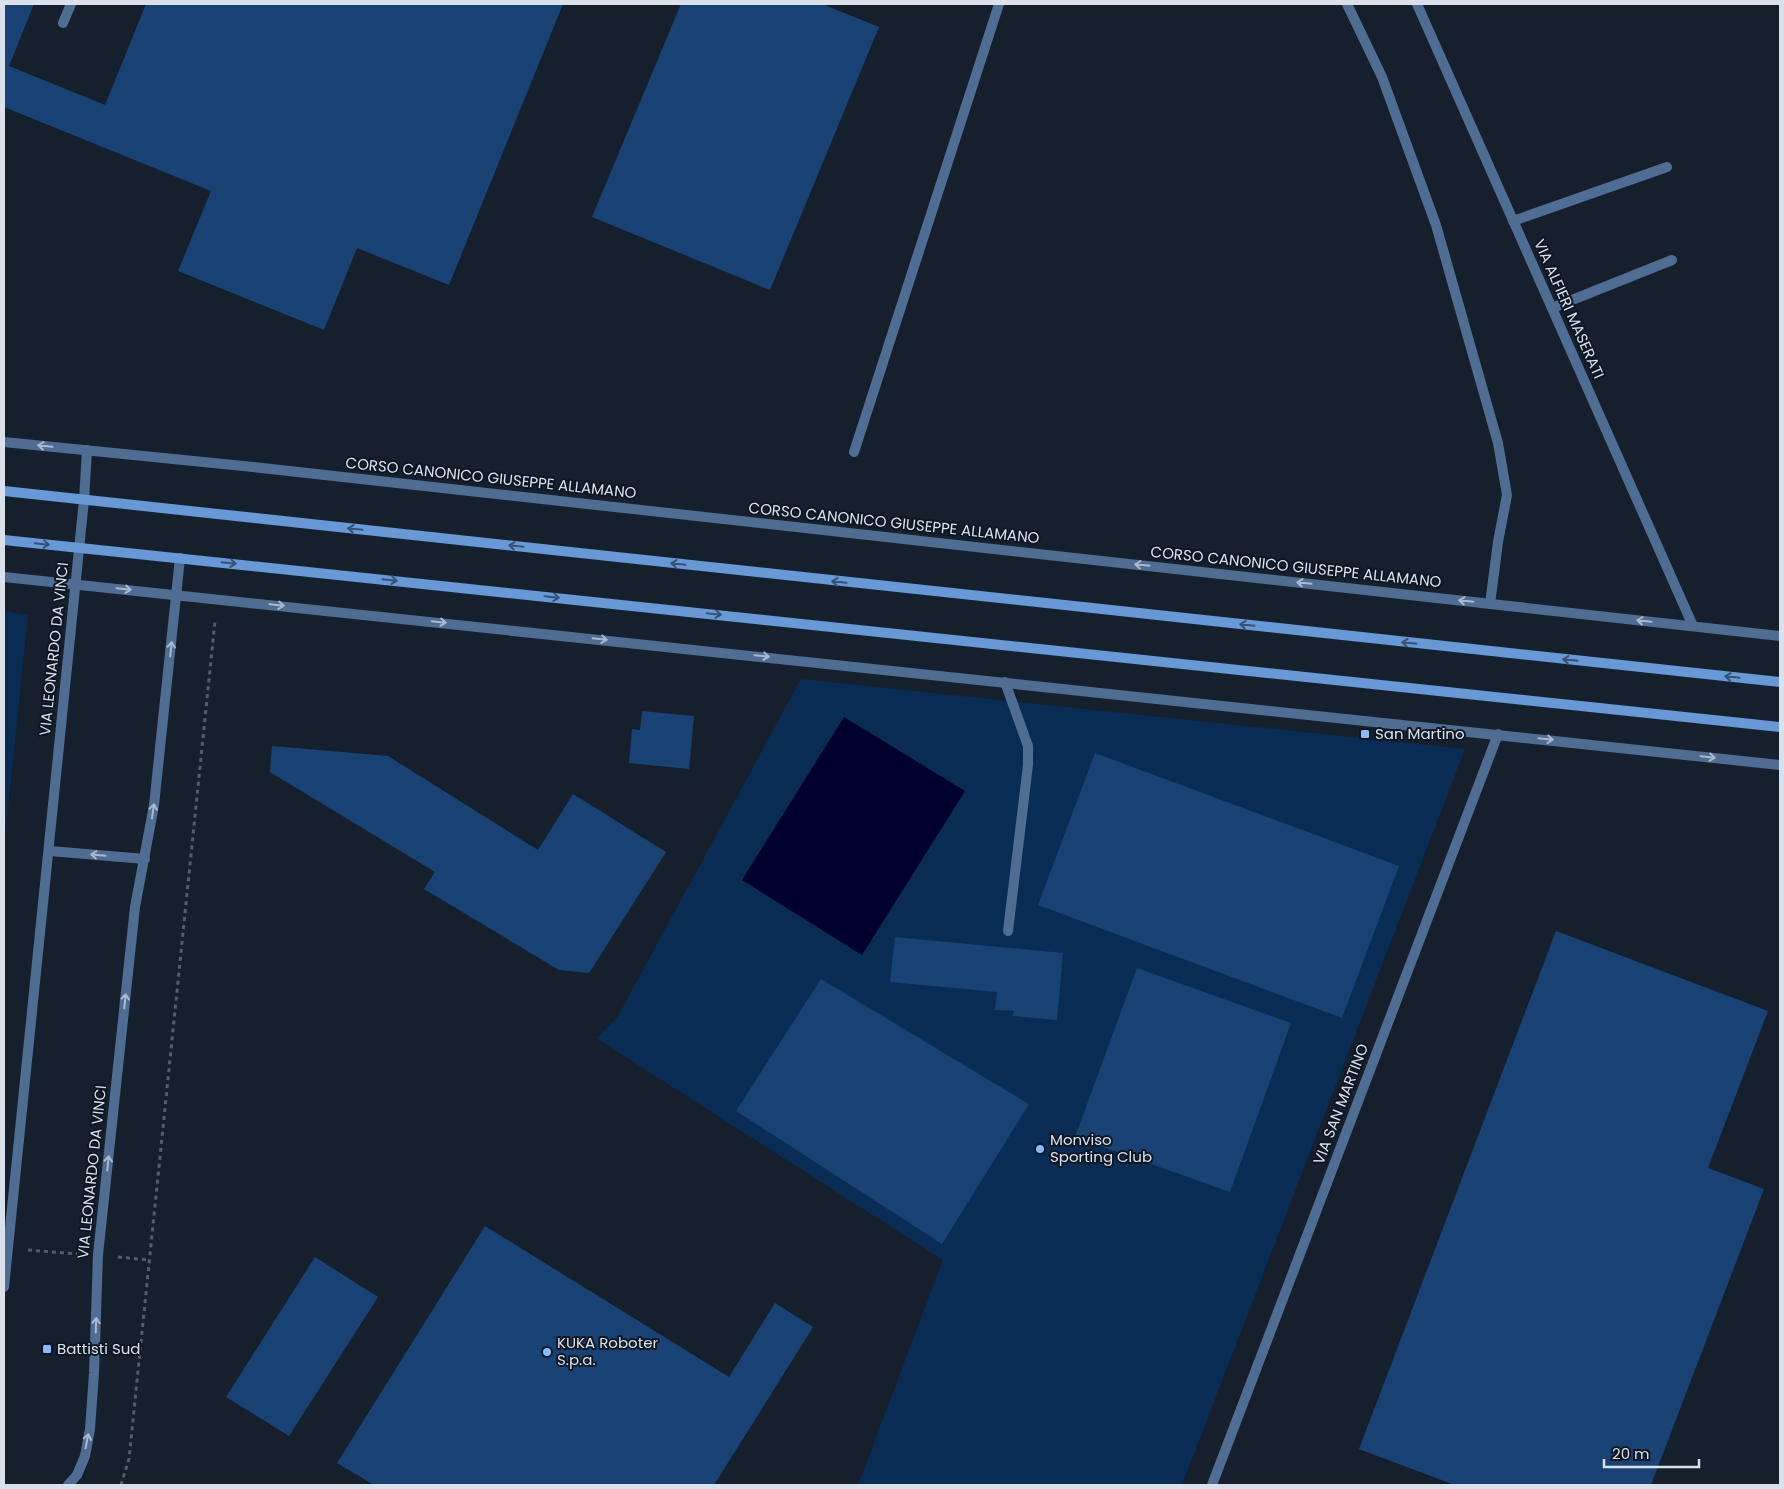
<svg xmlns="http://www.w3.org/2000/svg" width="1784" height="1489" viewBox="0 0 1784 1489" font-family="Poppins,sans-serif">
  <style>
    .green { fill: #092c55 }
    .water { fill: #00002c }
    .building { fill: #184274 }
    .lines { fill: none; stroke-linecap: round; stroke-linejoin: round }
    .path { stroke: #535c67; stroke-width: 3; stroke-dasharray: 4 4; stroke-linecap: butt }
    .service { stroke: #4f6d93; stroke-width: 10 }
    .minor { stroke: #4f6d93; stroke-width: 10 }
    .tertiary { stroke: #4f6d93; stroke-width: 10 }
    .secondary { stroke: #6899d7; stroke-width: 10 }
    .oneway { stroke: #a9b8cc }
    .oneway2 { stroke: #365274 }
    .poi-dot { fill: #88bbfc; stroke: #0d1723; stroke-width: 2 }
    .labels { text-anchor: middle; stroke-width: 4; stroke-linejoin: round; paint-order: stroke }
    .street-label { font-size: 15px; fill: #dae1ea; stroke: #0d1723 }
    .poi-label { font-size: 15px; fill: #dae1ea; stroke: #0d1723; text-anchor: start }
  </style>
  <rect width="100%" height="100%" fill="#16202d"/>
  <!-- green -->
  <g class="green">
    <path d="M4,611L28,615L4,846Z"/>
    <path d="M801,679L1465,749L1182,1485H858L943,1260L596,1038L617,1018Z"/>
  </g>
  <!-- water -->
  <path class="water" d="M844,717L965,791L862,955L742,880Z"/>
  <!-- building -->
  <g class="building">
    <path d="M4,4H34L9,66L105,105L146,4H563L449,285L357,248L324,330L178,271L211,191L4,107Z"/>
    <path d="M681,4H822L879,27L770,290L592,217Z"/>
    <path d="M642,711L694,716L689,769L629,763L632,729L640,730Z"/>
    <path d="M272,746L388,756L538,850L573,794L666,852L589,973L559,970L424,889L435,872L270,772Z"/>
    <path d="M1095,753L1399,866L1342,1018L1038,905Z"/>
    <path d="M1556,931L1768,1011L1708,1168L1764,1189L1651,1485H1455L1359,1449Z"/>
    <path d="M895,937L1063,953L1057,1020L1013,1016L1014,1011L995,1010L997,992L890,982Z"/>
    <path d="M1137,968L1291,1023L1230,1192L1075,1137Z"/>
    <path d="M821,979L1029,1104L942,1244L736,1111Z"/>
    <path d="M485,1226L729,1377L775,1303L813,1327L714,1485H374L337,1463Z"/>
    <path d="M315,1257L378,1297L289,1436L226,1397Z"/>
  </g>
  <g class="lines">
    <!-- path -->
    <g class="path">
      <path d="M28,1250L77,1254"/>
      <path d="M118,1257L149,1260"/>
      <path d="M121,1485L129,1459L215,621"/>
    </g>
    <!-- service -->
    <g class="service">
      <path d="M1347,4L1382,77L1436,225L1498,443L1507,495L1498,542L1490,604"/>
      <path d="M63,23L71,4"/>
      <path d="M1513,221L1667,167"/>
      <path d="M1552,308L1672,260"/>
      <path d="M854,452L999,4"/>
      <path d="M1005,682L1028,746V765L1008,931"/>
    </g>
    <!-- minor -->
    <g class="minor">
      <path d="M1417,4L1693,626"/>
      <path d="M4,442L253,467L1780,636"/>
      <path d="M84,500L87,450"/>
      <path d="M4,577L1780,765"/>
      <path d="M50,851L145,859"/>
      <path d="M1212,1485L1498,734"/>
    </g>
    <!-- tertiary -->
    <g class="tertiary">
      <path d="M4,1287L84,500"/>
      <path d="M68,1485L77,1475L85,1456L90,1429L94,1373L98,1255L135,907L154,805L180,558"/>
    </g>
    <!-- secondary -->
    <g class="secondary">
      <path d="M4,491L1780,682"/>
      <path d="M4,540L1780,727"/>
    </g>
  </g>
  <!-- one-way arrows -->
  <defs><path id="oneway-shaft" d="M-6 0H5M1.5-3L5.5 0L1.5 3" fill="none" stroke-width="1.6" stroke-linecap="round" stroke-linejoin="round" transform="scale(1.25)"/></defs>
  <g class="oneway">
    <use href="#oneway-shaft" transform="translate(45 446) rotate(-174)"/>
    <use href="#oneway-shaft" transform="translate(1142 565) rotate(-174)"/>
    <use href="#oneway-shaft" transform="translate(1304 583) rotate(-174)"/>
    <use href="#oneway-shaft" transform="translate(124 589) rotate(6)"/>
    <use href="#oneway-shaft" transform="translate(1466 601) rotate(-174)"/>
    <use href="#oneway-shaft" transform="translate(277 605) rotate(6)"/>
    <use href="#oneway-shaft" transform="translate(1644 621) rotate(-174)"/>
    <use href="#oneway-shaft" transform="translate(439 622) rotate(6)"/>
    <use href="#oneway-shaft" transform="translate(600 639) rotate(6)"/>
    <use href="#oneway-shaft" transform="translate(171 649) rotate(-84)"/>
    <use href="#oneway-shaft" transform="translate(762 656) rotate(6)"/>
    <use href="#oneway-shaft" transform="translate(1546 739) rotate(6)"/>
    <use href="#oneway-shaft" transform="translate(1708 757) rotate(6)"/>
    <use href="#oneway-shaft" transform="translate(153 811) rotate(-82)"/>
    <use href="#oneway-shaft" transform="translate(98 855) rotate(-175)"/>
    <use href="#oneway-shaft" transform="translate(125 1001) rotate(-84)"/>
    <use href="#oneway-shaft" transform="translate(108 1163) rotate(-84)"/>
    <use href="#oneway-shaft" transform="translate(96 1325) rotate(-88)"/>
    <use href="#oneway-shaft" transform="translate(87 1441) rotate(-79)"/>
  </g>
  <g class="oneway2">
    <use href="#oneway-shaft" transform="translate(355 529) rotate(-174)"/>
    <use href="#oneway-shaft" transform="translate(42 544) rotate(6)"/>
    <use href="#oneway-shaft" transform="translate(516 546) rotate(-174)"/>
    <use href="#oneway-shaft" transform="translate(229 563) rotate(6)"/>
    <use href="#oneway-shaft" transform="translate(678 564) rotate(-174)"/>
    <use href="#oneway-shaft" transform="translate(390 580) rotate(6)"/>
    <use href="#oneway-shaft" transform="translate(839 582) rotate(-174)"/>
    <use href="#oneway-shaft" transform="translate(552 597) rotate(6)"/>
    <use href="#oneway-shaft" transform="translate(714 614) rotate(6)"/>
    <use href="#oneway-shaft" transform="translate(1247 625) rotate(-174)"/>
    <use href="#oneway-shaft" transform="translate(1409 643) rotate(-174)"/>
    <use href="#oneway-shaft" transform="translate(1570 660) rotate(-174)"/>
    <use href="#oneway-shaft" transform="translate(1732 677) rotate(-174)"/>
  </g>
  <!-- markers -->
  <g class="poi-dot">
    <rect x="1360" y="729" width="10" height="10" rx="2.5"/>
    <circle cx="1040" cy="1149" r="5"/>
    <rect x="42" y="1344" width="10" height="10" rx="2.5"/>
    <circle cx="547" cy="1352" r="5"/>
  </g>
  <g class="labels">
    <!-- street labels -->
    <g class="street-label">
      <text transform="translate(1569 309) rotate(66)" y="5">VIA ALFIERI MASERATI</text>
      <text transform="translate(491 478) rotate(6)" y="5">CORSO CANONICO GIUSEPPE ALLAMANO</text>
      <text transform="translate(894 523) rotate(6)" y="5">CORSO CANONICO GIUSEPPE ALLAMANO</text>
      <text transform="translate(1296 567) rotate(6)" y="5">CORSO CANONICO GIUSEPPE ALLAMANO</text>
      <text transform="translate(54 649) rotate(-84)" y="5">VIA LEONARDO DA VINCI</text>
      <text transform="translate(1341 1104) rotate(-69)" y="5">VIA SAN MARTINO</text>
      <text transform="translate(92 1172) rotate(-84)" y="5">VIA LEONARDO DA VINCI</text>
    </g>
    <!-- poi labels -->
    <g class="poi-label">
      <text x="1375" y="739">San Martino</text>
      <text x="1050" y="1145">Monviso<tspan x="1050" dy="17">Sporting Club</tspan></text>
      <text x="557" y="1348">KUKA Roboter<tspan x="557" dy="17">S.p.a.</tspan></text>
      <text x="57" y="1354">Battisti Sud</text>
    </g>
  </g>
  <!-- border -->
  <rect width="1784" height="1489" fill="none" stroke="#dae1ea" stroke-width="10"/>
  <!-- scale -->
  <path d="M1604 1459v8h95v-8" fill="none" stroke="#dae1ea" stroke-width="2.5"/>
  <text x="1612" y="1459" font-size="15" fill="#dae1ea" stroke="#0d1723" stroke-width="4" paint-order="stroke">20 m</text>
</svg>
